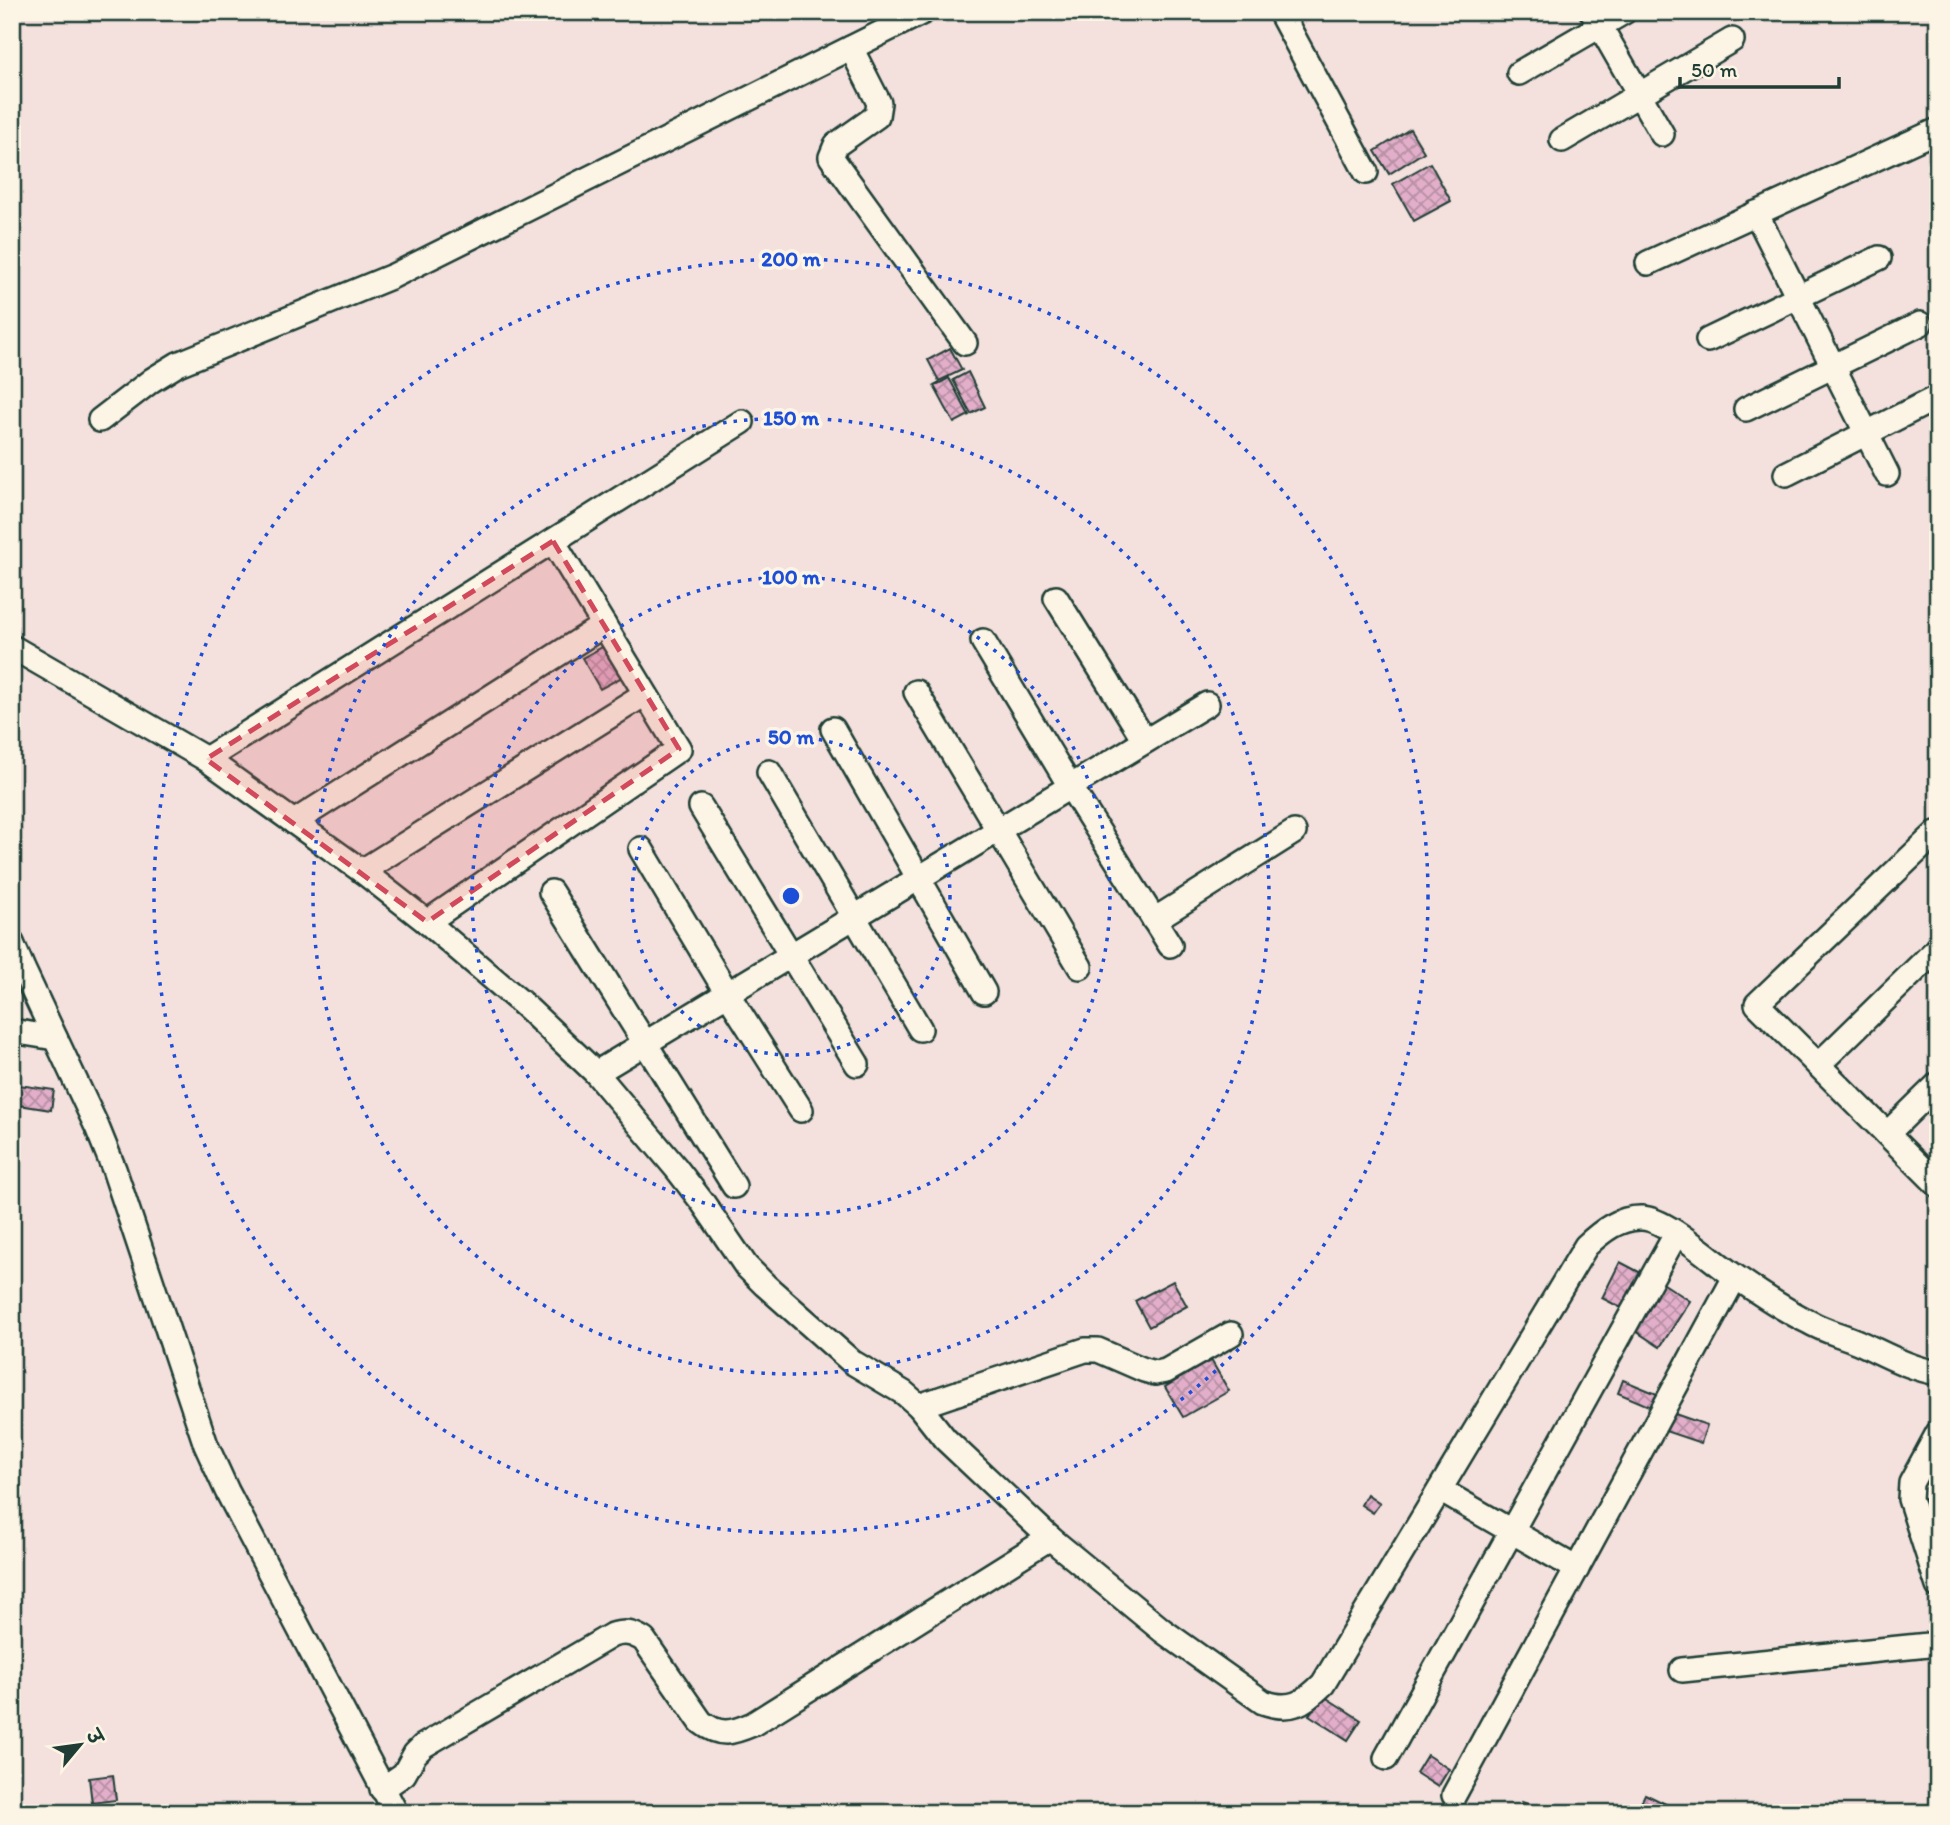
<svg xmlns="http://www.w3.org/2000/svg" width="1950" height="1825" viewBox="0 0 1950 1825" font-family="Itim,'Playpen Sans Deva',sans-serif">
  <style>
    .building { fill: url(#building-cross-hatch); stroke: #1f3d34; stroke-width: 2 }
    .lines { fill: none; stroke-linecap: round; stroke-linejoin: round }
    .minor-casing { stroke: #1f3d34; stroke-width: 28 }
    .minor { stroke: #fcf5e5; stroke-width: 23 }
    .marked { fill: #d1495b; fill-opacity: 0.2; stroke: #d1495b; stroke-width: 5; stroke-dasharray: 14 9; stroke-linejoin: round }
    .ring { fill: none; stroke: #1d4ed8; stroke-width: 3.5; stroke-dasharray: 3.5 7 }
    .centre { fill: #1d4ed8; stroke: #fcf5e5; stroke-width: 3.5 }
    .ring-label { font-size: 21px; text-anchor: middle; font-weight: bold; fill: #1d4ed8; stroke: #fcf5e5; stroke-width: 7; stroke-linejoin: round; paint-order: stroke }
  </style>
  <defs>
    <pattern id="building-cross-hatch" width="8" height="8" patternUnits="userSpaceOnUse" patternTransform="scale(1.75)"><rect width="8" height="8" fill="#e2aec9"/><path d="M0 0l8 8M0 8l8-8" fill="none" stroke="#b78fa4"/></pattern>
  </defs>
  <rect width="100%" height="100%" fill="#f4e0dd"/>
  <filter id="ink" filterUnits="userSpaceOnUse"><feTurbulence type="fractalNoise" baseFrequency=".0143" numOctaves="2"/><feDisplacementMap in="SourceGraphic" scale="14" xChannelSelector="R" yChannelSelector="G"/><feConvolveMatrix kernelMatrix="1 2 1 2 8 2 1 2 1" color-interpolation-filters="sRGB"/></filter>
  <g filter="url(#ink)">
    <!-- building -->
    <g class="building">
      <path d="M1410,129L1424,152L1389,174L1375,151Z"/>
      <path d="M1430,163L1451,201L1414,221L1393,184Z"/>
      <path d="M950,348L962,370L939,381L928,360Z"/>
      <path d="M968,372L985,407L971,414L953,380Z"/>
      <path d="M949,378L969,415L954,423L934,386Z"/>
      <path d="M604,646L622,677L600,689L582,658Z"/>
      <path d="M12,1084L54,1090L51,1110L12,1104Z"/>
      <path d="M1620,1262L1643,1274L1625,1310L1602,1298Z"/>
      <path d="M1173,1281L1187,1306L1149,1327L1135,1301Z"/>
      <path d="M1661,1282L1690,1301L1660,1347L1631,1328Z"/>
      <path d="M1211,1360L1229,1391L1183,1417L1165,1387Z"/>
      <path d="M1623,1380L1657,1394L1651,1407L1618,1393Z"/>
      <path d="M1672,1413L1707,1425L1701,1443L1665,1431Z"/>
      <path d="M1367,1494L1380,1503L1373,1513L1361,1505Z"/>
      <path d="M1322,1695L1361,1720L1348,1740L1309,1715Z"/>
      <path d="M1427,1755L1449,1769L1438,1787L1416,1773Z"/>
      <path d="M113,1775L116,1800L92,1803L89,1778Z"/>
      <path d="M1645,1794L1668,1805L1665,1813H1636Z"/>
      <path d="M1522,1802L1544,1810V1813H1518Z"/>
    </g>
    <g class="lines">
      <!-- minor casing -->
      <g class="minor-casing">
        <g id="minor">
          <path d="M1280,12L1366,172"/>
          <path d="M1592,12L1662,134"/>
          <path d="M851,48L879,103L877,116L836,145L831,157L965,343"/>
          <path d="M1519,73L1624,12"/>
          <path d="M1562,140L1732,40"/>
          <path d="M1756,213L1887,474"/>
          <path d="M1648,263L1938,130"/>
          <path d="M1708,340L1879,258"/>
          <path d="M1746,409L1920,324"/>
          <path d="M100,420L152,380L178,364L393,276L923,12"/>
          <path d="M1786,474L1938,397"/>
          <path d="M1056,598L1145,741"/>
          <path d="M983,641L1070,786L1170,945"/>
          <path d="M12,647L206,759L362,871L427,922L524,1005L596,1073L676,1168L703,1203L746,1266L765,1285L852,1362L904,1393L919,1406L945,1439L1050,1538L1163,1631L1263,1702C1291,1712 1304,1703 1323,1684L1586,1246C1601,1232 1619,1217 1642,1218C1667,1219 1713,1262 1736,1277C1759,1293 1784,1310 1809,1322C1824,1331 1842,1335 1858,1342C1885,1354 1908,1368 1938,1373"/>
          <path d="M916,692L1080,967"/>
          <path d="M833,729L984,992"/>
          <path d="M206,759L742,422"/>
          <path d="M769,772L920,1029"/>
          <path d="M701,807L857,1064"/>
          <path d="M294,822L604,625"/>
          <path d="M1938,835L1936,833L1757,1004L1938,1185"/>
          <path d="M641,849L727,993L801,1110"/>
          <path d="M362,871L645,694"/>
          <path d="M551,892L734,1186"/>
          <path d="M1154,920L1294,832"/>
          <path d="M427,922L679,749L553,541"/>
          <path d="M12,943L23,969L97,1127L114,1169L206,1445L227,1491L396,1813"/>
          <path d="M12,1031L55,1038"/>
          <path d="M1818,1065L1938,948"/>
          <path d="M596,1073L1207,704"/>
          <path d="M1887,1134L1938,1084"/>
          <path d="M919,1406L1085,1350H1098L1144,1370L1155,1373L1166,1371L1231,1334"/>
          <path d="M1938,1433L1911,1483L1910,1499L1938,1586"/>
          <path d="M1440,1490L1577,1569"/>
          <path d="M1682,1670L1938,1644"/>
          <path d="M1386,1758L1676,1234"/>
          <path d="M382,1789L404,1774L415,1754L423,1746L612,1635C625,1631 633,1633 644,1640L701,1722C720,1737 732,1733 753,1724L1050,1538"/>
          <path d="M1454,1795L1735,1277"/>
        </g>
      </g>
      <!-- minor -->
      <use href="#minor" class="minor"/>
    </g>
  </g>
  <!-- marked area -->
  <path class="marked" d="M553,541L679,749L427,922L206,759Z"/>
  <!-- distance rings -->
  <g class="ring">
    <circle cx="791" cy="896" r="159"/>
    <circle cx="791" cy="896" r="319"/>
    <circle cx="791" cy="896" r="478"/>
    <circle cx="791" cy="896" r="637"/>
  </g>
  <circle cx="791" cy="896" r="10" class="centre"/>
  <g class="ring-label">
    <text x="791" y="266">200 m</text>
    <text x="791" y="425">150 m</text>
    <text x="791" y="584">100 m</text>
    <text x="791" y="744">50 m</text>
  </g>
  <!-- margin -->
  <rect width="1950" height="1825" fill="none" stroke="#fcf5e5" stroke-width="42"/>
  <rect x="21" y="21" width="1908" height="1783" fill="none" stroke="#1f3d34" stroke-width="2.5" filter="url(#ink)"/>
  <!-- north arrow -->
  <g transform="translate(80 1745) rotate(61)" stroke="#fcf5e5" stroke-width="5" paint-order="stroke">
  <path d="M0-5L12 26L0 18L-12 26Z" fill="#1f3d34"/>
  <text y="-10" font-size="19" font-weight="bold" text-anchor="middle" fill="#1f3d34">उ</text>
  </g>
  <!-- scale -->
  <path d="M1680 77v10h159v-10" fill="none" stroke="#1f3d34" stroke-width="3.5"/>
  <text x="1691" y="77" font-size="21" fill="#1f3d34" stroke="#fcf5e5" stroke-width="5" paint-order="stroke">50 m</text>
</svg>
